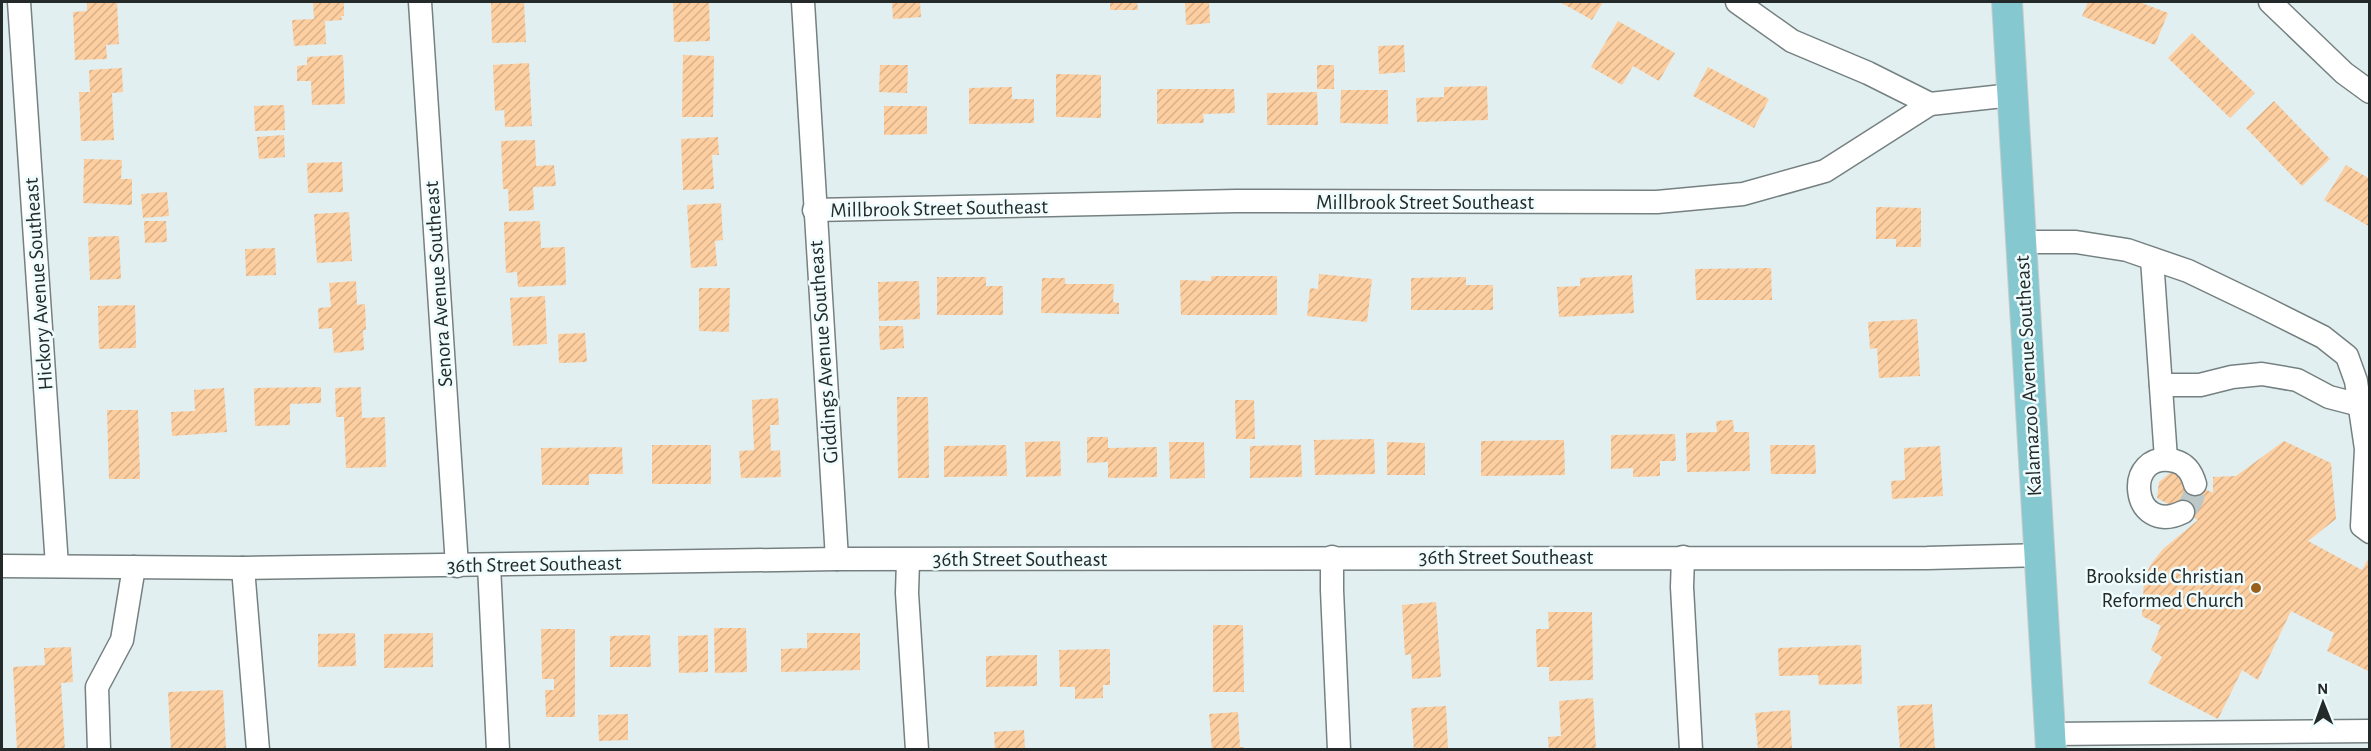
<svg xmlns="http://www.w3.org/2000/svg" width="2371" height="751" viewBox="0 0 2371 751" font-family="'Alegreya Sans',sans-serif">
  <style>
    .building { fill: url(#building-hatch) }
    .lines { fill: none; stroke-linecap: round; stroke-linejoin: round }
    .minor-tunnel { stroke: #bcc7c8; stroke-width: 22; stroke-dasharray: 22 11; stroke-linecap: butt }
    .minor-casing { stroke: #758081; stroke-width: 25 }
    .major-casing { stroke: #cacccc; stroke-width: 32 }
    .minor { stroke: #fff; stroke-width: 22 }
    .major { stroke: #86c8cf; stroke-width: 30 }
    .poi-dot { fill: #975f19; stroke: #effcfd; stroke-width: 2 }
    .labels { text-anchor: middle; stroke-width: 5; stroke-linejoin: round; paint-order: stroke }
    .street-label { font-size: 21px; fill: #242929; stroke: #effcfd }
    .poi-label { font-size: 21px; fill: #242929; stroke: #effcfd; text-anchor: end }
  </style>
  <defs>
    <pattern id="building-hatch" width="6" height="6" patternUnits="userSpaceOnUse" patternTransform="scale(1.5)"><rect width="6" height="6" fill="#fccea0"/><path d="M-1 1l2-2M0 6l6-6M5 7l2-2" fill="none" stroke="#d8b18a"/></pattern>
  </defs>
  <rect width="100%" height="100%" fill="#e2eff0"/>
  <!-- building -->
  <g class="building">
    <path d="M87,2H117L119,44L106,45L107,59L75,60L73,12L87,11Z"/>
    <path d="M313,2H344V16H341L342,20L325,21L326,44L294,46L292,20L314,19Z"/>
    <path d="M491,2H524L526,42L492,43Z"/>
    <path d="M673,2H709L710,41L674,42Z"/>
    <path d="M892,2H920L921,17L893,19Z"/>
    <path d="M1110,2H1137L1138,10H1110Z"/>
    <path d="M1185,2H1209L1210,23L1186,25Z"/>
    <path d="M1560,2H1603L1592,20Z"/>
    <path d="M2088,2H2139L2168,13L2155,45L2082,16Z"/>
    <path d="M1618,21L1675,53L1659,81L1633,66L1622,85L1591,67Z"/>
    <path d="M2192,33L2255,93L2230,118L2168,58Z"/>
    <path d="M1404,45L1405,72L1379,74L1378,46Z"/>
    <path d="M343,55L345,104L312,105L311,81H297V66L307,65V57Z"/>
    <path d="M683,55L714,56L713,117H682Z"/>
    <path d="M529,63L532,126L505,127L504,110L495,111L493,65Z"/>
    <path d="M880,65H908L907,93L879,92Z"/>
    <rect x="1317" y="65" width="17" height="24"/>
    <path d="M1708,67L1769,99L1754,128L1693,96Z"/>
    <path d="M122,68L123,92L112,93L114,140L81,141L79,92H90L89,70Z"/>
    <path d="M1056,74L1101,75V118L1056,117Z"/>
    <path d="M1487,86L1488,120L1417,122L1416,98L1444,97V87Z"/>
    <path d="M1012,87V99H1034V123L969,124V88Z"/>
    <path d="M1157,89H1234L1235,113L1203,114L1204,123L1157,124Z"/>
    <path d="M1341,90H1388V124L1340,123Z"/>
    <path d="M1317,92L1318,125H1267V93Z"/>
    <path d="M2274,101L2330,159L2302,186L2246,128Z"/>
    <path d="M284,105L285,130L255,131L254,106Z"/>
    <path d="M884,106H927V134L884,135Z"/>
    <path d="M284,135L285,157L259,159L257,137Z"/>
    <path d="M718,137L719,155H712L714,189L683,190L681,139Z"/>
    <path d="M535,140L536,166L554,165L556,186L533,187L534,210L509,211L508,189H503L501,141Z"/>
    <path d="M84,159L122,160L121,179H132V205L83,203Z"/>
    <path d="M342,162L343,192L308,193L307,163Z"/>
    <path d="M2346,165L2370,179V227L2324,200Z"/>
    <path d="M167,192L169,216L143,218L141,194Z"/>
    <path d="M721,203L723,240L715,241L717,266L691,268L687,205Z"/>
    <path d="M1876,207L1921,208V247H1896V239H1876Z"/>
    <path d="M349,212L352,261L317,263L314,214Z"/>
    <path d="M144,221H166L167,242L145,243Z"/>
    <path d="M540,221L541,248L565,247L566,285L518,287L517,272L506,273L504,222Z"/>
    <path d="M119,236L121,279L90,280L88,237Z"/>
    <path d="M275,248L276,275L246,276L245,249Z"/>
    <path d="M1771,268L1772,300H1696L1695,269Z"/>
    <path d="M1319,274L1372,279L1367,322L1307,316L1310,288L1318,289Z"/>
    <path d="M1632,275L1634,313L1559,317L1557,287L1580,286V278Z"/>
    <path d="M1211,276H1277V315H1181L1180,280L1211,281Z"/>
    <path d="M937,277H986V286H1003V315H937Z"/>
    <path d="M1466,277V285H1493V310H1411V278Z"/>
    <path d="M1042,278H1065V284H1114L1113,302L1119,303V314L1041,313Z"/>
    <path d="M356,281L357,305L365,304L366,330H363L364,350L334,353L332,328L319,329L318,308L331,307L329,283Z"/>
    <path d="M919,281L920,319L879,321L878,282Z"/>
    <path d="M699,288H730L729,332L699,331Z"/>
    <path d="M545,296L547,344L513,346L510,298Z"/>
    <path d="M135,305L136,348L99,349L98,306Z"/>
    <path d="M1917,319L1920,376L1879,378L1877,348L1870,349L1868,322Z"/>
    <path d="M879,326H903L904,348L880,350Z"/>
    <path d="M585,333L587,362L559,363L558,334Z"/>
    <path d="M321,387V403L290,404V425L255,426L254,388Z"/>
    <path d="M361,387L362,418L385,417L386,467L346,468L344,417H336L335,388Z"/>
    <path d="M224,388L227,432L172,436L171,412L195,411L194,390Z"/>
    <path d="M897,397H928L929,478H898Z"/>
    <path d="M778,398L779,425H770L771,451L780,450L781,477L741,478L739,451L754,450L752,400Z"/>
    <path d="M1235,400H1254L1255,439H1236Z"/>
    <path d="M107,410H138L140,479H109Z"/>
    <path d="M1733,420L1734,432H1749L1750,471L1687,472L1686,433L1717,432L1716,421Z"/>
    <path d="M1675,434L1676,461H1660V476L1633,477V468L1611,469V435Z"/>
    <path d="M1087,437H1108V448L1157,447V477L1108,478V462L1087,463Z"/>
    <path d="M1374,439L1375,474L1315,475L1314,440Z"/>
    <path d="M1564,440L1565,475L1481,476V441Z"/>
    <path d="M1060,441L1061,476L1026,477L1025,442Z"/>
    <path d="M2284,441L2331,463L2336,519L2308,541L2362,570L2370,556V672L2327,651L2334,633L2291,611L2258,680L2242,670L2218,719L2148,683L2162,657L2151,650L2161,626L2142,616L2144,579L2151,564L2163,549L2198,520L2157,498L2159,482L2171,472L2213,493V477L2236,476Z"/>
    <path d="M1169,442H1204L1205,478L1170,479Z"/>
    <path d="M1387,442L1425,443V475H1387Z"/>
    <rect x="652" y="445" width="59" height="39"/>
    <path d="M1006,445L1007,476L944,477V446Z"/>
    <path d="M1301,445L1302,477L1250,478V446Z"/>
    <path d="M1770,445H1815L1816,474H1771Z"/>
    <path d="M1940,446L1943,496L1892,499L1891,481L1905,480L1904,448Z"/>
    <path d="M622,447L623,474H589V485H542L541,448Z"/>
    <path d="M1436,602L1441,677L1412,679L1411,654L1405,655L1402,605Z"/>
    <path d="M1548,612H1592L1593,680L1549,681V667H1537L1536,629H1549Z"/>
    <path d="M1213,625H1243L1244,692H1213Z"/>
    <path d="M714,628H746L747,672L715,673Z"/>
    <path d="M541,629H575V717H546L545,690H554V679H542Z"/>
    <path d="M355,633L356,666L318,667V634Z"/>
    <path d="M433,633V667L384,668V634Z"/>
    <path d="M807,633H860V670L781,672V649L807,648Z"/>
    <path d="M650,635L651,667H610V636Z"/>
    <path d="M708,635V672L679,673L678,636Z"/>
    <path d="M1861,645L1862,684L1819,685L1818,675L1779,676L1778,648Z"/>
    <path d="M71,647L73,682L61,683L65,750H17L13,667L45,665L44,648Z"/>
    <path d="M1110,649V685H1103V698L1075,699V687H1060L1059,650Z"/>
    <path d="M1037,655V686L986,687V656Z"/>
    <path d="M223,690L226,750H171L168,692Z"/>
    <path d="M1593,698L1596,750H1549L1548,737L1561,736L1559,701Z"/>
    <path d="M1932,704L1935,750H1900L1897,706Z"/>
    <path d="M1446,706L1448,750H1414L1411,708Z"/>
    <path d="M1790,710L1792,750H1758L1755,713Z"/>
    <path d="M1238,712L1240,747H1244L1245,750H1212L1209,714Z"/>
    <path d="M628,714V740L599,741L598,715Z"/>
    <path d="M1024,730L1025,750H995L994,732Z"/>
  </g>
  <g class="lines">
    <!-- minor-tunnel -->
    <path class="minor-tunnel" d="M2183,512C2192,504 2195,496 2195,484"/>
    <!-- minor casing -->
    <g class="minor-casing">
      <g id="minor">
        <path d="M19,2L57,566"/>
        <path d="M420,2L457,566"/>
        <path d="M803,2L837,559"/>
        <path d="M1737,2L1792,41L1868,73L1930,104"/>
        <path d="M2270,2L2344,73L2370,92"/>
        <path d="M814,210L1236,201L1657,202L1743,194L1825,171L1930,104L2012,95"/>
        <path d="M2020,242H2076L2127,250L2188,271L2261,306L2323,337L2347,356L2356,381L2366,449L2362,526L2370,532"/>
        <path d="M2152,259L2166,459"/>
        <path d="M2161,385H2200L2232,377L2262,374L2297,380L2329,397L2360,405"/>
        <path d="M2183,512C2130,538 2122,448 2175,461C2186,464 2192,473 2195,484"/>
        <path d="M1332,557V590L1339,750"/>
        <path d="M1683,557L1682,587L1691,750"/>
        <path d="M908,560L907,593L917,750"/>
        <path d="M489,565L498,750"/>
        <path d="M2,566L243,568L837,559L1927,558L2039,555"/>
        <path d="M243,568L258,750"/>
        <path d="M2050,734L2370,731"/>
        <path d="M99,750L97,687L122,640L134,567"/>
      </g>
    </g>
    <!-- major casing -->
    <g class="major-casing">
      <path id="major" d="M2007,2L2051,750"/>
    </g>
    <!-- minor -->
    <use href="#minor" class="minor"/>
    <!-- major -->
    <use href="#major" class="major"/>
  </g>
  <!-- markers -->
  <circle class="poi-dot" cx="2256" cy="588" r="6"/>
  <g class="labels">
    <!-- street labels -->
    <g class="street-label">
      <text x="1425" y="209">Millbrook Street Southeast</text>
      <text transform="translate(939 208) rotate(-1)" y="7">Millbrook Street Southeast</text>
      <text transform="translate(38 284) rotate(-94)" y="7">Hickory Avenue Southeast</text>
      <text transform="translate(438 284) rotate(-94)" y="7">Senora Avenue Southeast</text>
      <text transform="translate(823 352) rotate(-94)" y="7">Giddings Avenue Southeast</text>
      <text transform="translate(2028 376) rotate(-93)" y="7">Kalamazoo Avenue Southeast</text>
      <text x="1506" y="564">36th Street Southeast</text>
      <text x="1020" y="566">36th Street Southeast</text>
      <text transform="translate(534 564) rotate(-1)" y="7">36th Street Southeast</text>
    </g>
    <!-- poi labels -->
    <g class="poi-label">
      <text x="2244" y="583">Brookside Christian<tspan x="2244" dy="24">Reformed Church</tspan></text>
    </g>
  </g>
  <!-- border -->
  <rect width="2371" height="751" fill="none" stroke="#242929" stroke-width="6"/>
  <!-- north arrow -->
  <g transform="translate(2323 703) rotate(359)" stroke="#effcfd" stroke-width="4.5" paint-order="stroke">
  <path d="M0-4.5L10 22L0 15L-10 22Z" fill="#242929"/>
  <text y="-9" font-size="16" font-weight="bold" text-anchor="middle" fill="#242929">N</text>
  </g>
</svg>
